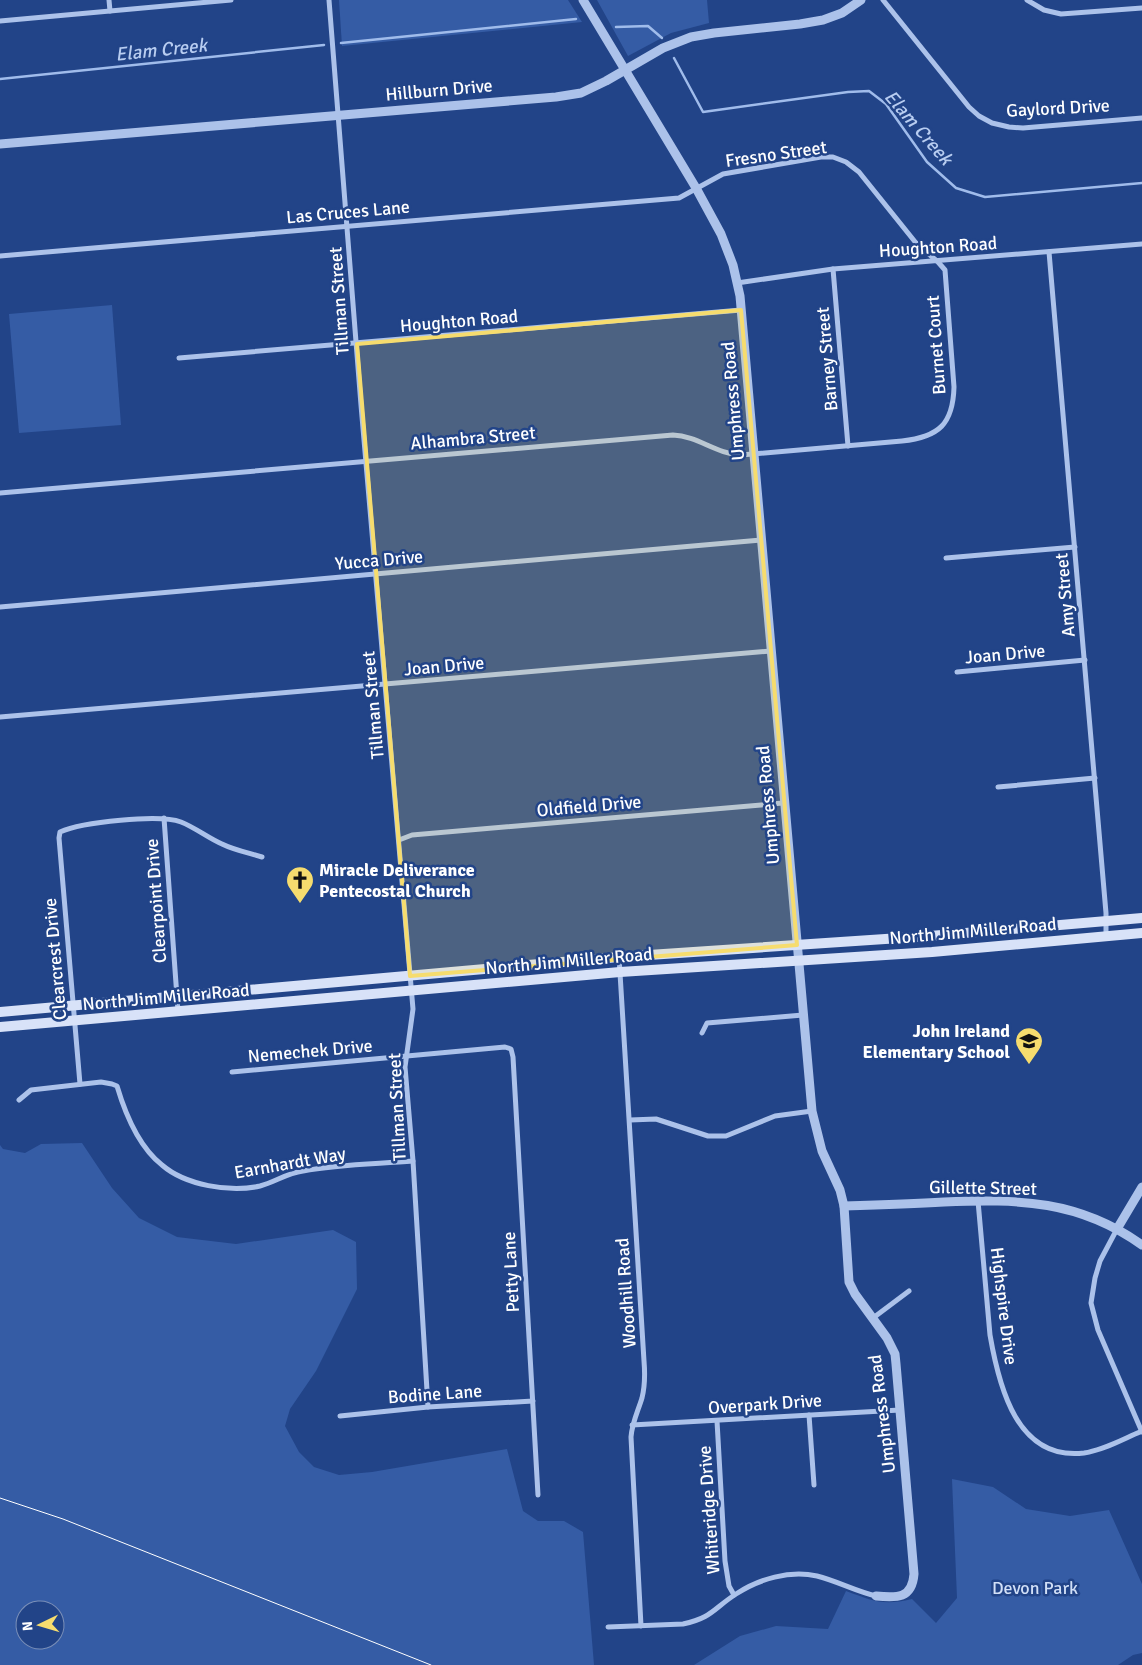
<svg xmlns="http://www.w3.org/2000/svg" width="1142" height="1665" viewBox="0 0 1142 1665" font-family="Signika,sans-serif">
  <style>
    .green { fill: #355ca5; fill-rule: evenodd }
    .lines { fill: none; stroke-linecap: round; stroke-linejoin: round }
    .stream { stroke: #a0bceb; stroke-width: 2.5 }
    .minor { stroke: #acc2ea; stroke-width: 5 }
    .tertiary { stroke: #acc2ea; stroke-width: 9 }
    .secondary { stroke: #d8e2f8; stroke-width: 10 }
    .tram { stroke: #fff; stroke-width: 1 }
    .marked { fill: #f6dc6e; fill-opacity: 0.2; stroke: #f6dc6e; stroke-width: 4; stroke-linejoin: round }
    .labels { text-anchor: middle; stroke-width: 5; stroke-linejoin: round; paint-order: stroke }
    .street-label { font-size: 18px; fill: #fff; stroke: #248 }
    .poi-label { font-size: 18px; font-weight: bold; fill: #fff; stroke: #248; text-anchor: start }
    .park-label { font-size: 18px; fill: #d1dff7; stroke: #248 }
    .water-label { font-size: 19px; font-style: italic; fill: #b8cdf1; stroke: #248 }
  </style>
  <rect width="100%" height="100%" fill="#248"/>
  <!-- green -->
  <g class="green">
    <path d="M339,0H568L582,22L342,46Z"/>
    <path d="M597,0H707L709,23L671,33L628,56Z"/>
    <path d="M112,305L121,425L19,433L9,314Z"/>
    <path d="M82,1143L112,1188L139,1218L177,1237L236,1244L333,1230L356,1242L357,1289L316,1371L290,1409L285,1426L299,1452L314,1467L339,1475L372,1472L507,1449L523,1511L538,1521H564L583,1532L594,1665H0V1145L3,1149L25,1153L41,1144ZM25,1610H55V1640H25Z"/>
    <path d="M952,1479L993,1487L1026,1509L1070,1516L1109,1510L1142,1584V1653L1133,1655L1118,1665H694L740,1636L776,1626L828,1629L846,1591C873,1601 883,1606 912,1599L936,1623L957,1598Z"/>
  </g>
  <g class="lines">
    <!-- stream -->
    <g class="stream">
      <path d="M616,27L648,26L662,38"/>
      <path d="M341,43L576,19"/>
      <path d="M674,58L703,112L848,92L869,91L886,104L927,162L956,188L985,197L1142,183"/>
      <path d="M0,79L324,45"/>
    </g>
    <!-- minor -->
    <g class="minor">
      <path d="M109,0L110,11"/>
      <path d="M329,0L361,405L413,1009L405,1067L413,1161L428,1407"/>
      <path d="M883,0L969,107L979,116L992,123L1009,127L1023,128L1142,118"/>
      <path d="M1027,0L1044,10L1061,14L1142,8"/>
      <path d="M0,21L231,0"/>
      <path d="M1049,252L1106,913V936"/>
      <path d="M0,256L679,198L723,174L821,157H833L846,162L859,172L916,243L938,262L945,270L954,387C953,424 939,437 902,441L741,455C716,454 698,436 673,435L0,493"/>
      <path d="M833,269L848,446"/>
      <path d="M737,283L833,269L1142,244"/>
      <path d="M179,358L741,310"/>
      <path d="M946,558L1075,547"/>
      <path d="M0,607L761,540"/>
      <path d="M957,672L1085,660"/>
      <path d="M0,717L771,651"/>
      <path d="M998,787L1095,778"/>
      <path d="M164,818L178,1011"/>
      <path d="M399,840L412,835L783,803"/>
      <path d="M619,957L644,1361C645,1373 645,1386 642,1398C638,1411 632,1423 631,1437L641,1626"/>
      <path d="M702,1033L707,1023L803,1015"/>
      <path d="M232,1072L505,1047L511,1049L513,1057L538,1495"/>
      <path d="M80,1084L59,838L60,832C82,822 159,814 181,822C196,828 208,838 222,844C234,850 249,853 262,857"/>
      <path d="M19,1100L31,1090L101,1082L112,1084L117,1086C125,1113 139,1147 162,1165C185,1185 230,1193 260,1186C275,1182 287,1173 303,1171C339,1164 377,1164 413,1161"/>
      <path d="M630,1120L656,1119L708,1136H726L775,1116L812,1111"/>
      <path d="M978,1201L990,1335C999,1387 1017,1461 1084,1453C1104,1450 1123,1439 1142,1431"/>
      <path d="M1117,1229L1100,1261L1095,1278L1091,1303L1098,1330L1142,1432"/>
      <path d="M873,1318L909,1291"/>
      <path d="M809,1415L814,1485"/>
      <path d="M340,1416L428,1407L533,1401"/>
      <path d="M717,1421L725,1561L729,1586L734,1595"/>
      <path d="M632,1425L900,1410"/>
      <path d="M608,1627L683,1624C712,1618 714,1608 736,1594C759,1579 789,1570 817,1576C837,1581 855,1591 876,1596"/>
    </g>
    <!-- tertiary -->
    <g class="tertiary">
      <path d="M583,0L696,188L721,234L733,265L740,296L812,1111L822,1151L840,1190L844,1206L849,1282L855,1294L887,1338L895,1354L896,1364L914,1574C912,1599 897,1598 876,1596"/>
      <path d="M0,144L556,97L581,93L606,81L663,48L691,37L714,33L800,24L823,20L842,13L861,0"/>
      <path d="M844,1206C878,1205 911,1204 944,1202C1019,1199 1079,1200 1142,1245"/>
      <path d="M1117,1229L1142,1187"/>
    </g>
    <!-- secondary -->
    <g class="secondary">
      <path d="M0,1012L619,957L930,936L1142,918"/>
      <path d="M0,1027L620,972L932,952L1142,933"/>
    </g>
    <!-- tram -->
    <path class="tram" d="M0,1498L63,1519L431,1665"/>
  </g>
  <!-- marked area -->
  <path class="marked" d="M741,310L797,945L410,976L357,344Z"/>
  <!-- icons -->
  <defs>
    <g id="church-pin" transform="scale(1.4375)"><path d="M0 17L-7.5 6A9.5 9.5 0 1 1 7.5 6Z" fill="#f6dc6e" stroke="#248"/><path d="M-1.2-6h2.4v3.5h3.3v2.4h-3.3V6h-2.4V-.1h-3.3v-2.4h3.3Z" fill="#111"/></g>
    <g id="school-pin" transform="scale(1.4375)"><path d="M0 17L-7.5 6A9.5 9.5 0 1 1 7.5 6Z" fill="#f6dc6e" stroke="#248"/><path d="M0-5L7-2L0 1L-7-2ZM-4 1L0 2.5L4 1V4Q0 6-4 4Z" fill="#111"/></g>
  </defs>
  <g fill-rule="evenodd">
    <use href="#church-pin" x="300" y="880"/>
    <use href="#school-pin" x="1029" y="1041"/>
  </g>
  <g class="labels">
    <!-- street labels -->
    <g class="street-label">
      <text transform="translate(439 90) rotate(-5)" y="6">Hillburn Drive</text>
      <text transform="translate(1058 108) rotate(-3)" y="6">Gaylord Drive</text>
      <text transform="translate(776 154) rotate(-8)" y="6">Fresno Street</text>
      <text transform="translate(348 212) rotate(-5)" y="6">Las Cruces Lane</text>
      <text transform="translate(938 247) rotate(-4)" y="6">Houghton Road</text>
      <text transform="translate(339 301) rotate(-94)" y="6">Tillman Street</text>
      <text transform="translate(459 321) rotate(-5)" y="6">Houghton Road</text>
      <text transform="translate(936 345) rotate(-94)" y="6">Burnet Court</text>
      <text transform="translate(827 359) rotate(-95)" y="6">Barney Street</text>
      <text transform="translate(733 401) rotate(-95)" y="6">Umphress Road</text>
      <text transform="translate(473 438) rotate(-5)" y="6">Alhambra Street</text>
      <text transform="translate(379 560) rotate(-5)" y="6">Yucca Drive</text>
      <text transform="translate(1065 595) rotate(-95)" y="6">Amy Street</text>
      <text transform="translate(1005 654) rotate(-5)" y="6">Joan Drive</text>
      <text transform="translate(444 666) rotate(-5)" y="6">Joan Drive</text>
      <text transform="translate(373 705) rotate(-95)" y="6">Tillman Street</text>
      <text transform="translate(768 805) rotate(-95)" y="6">Umphress Road</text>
      <text transform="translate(589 806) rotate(-5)" y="6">Oldfield Drive</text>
      <text transform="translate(156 901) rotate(-94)" y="6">Clearpoint Drive</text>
      <text transform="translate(973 931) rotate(-5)" y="6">North Jim Miller Road</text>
      <text transform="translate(55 959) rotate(-95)" y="6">Clearcrest Drive</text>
      <text transform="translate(569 961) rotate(-5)" y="6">North Jim Miller Road</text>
      <text transform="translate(166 997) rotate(-5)" y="6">North Jim Miller Road</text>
      <text transform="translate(310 1051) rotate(-5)" y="6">Nemechek Drive</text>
      <text transform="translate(397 1107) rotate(-93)" y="6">Tillman Street</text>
      <text transform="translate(290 1163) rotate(-10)" y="6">Earnhardt Way</text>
      <text transform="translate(983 1188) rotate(1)" y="6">Gillette Street</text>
      <text transform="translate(511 1272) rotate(-93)" y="6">Petty Lane</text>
      <text transform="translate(626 1293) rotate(-94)" y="6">Woodhill Road</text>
      <text transform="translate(1004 1306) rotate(83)" y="6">Highspire Drive</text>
      <text transform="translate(435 1394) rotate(-4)" y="6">Bodine Lane</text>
      <text transform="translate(765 1404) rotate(-4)" y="6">Overpark Drive</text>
      <text transform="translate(882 1414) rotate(-97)" y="6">Umphress Road</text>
      <text transform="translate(709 1510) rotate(-94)" y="6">Whiteridge Drive</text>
    </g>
    <!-- poi labels -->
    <g class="poi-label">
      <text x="319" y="876">Miracle Deliverance<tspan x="319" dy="21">Pentecostal Church</tspan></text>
      <text x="1010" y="1037" text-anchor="end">John Ireland<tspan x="1010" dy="21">Elementary School</tspan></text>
    </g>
    <!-- park labels -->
    <g class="park-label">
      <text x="1035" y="1594">Devon Park</text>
    </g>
    <!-- water labels -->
    <g class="water-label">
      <text transform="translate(161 49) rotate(-6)" y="7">Elam Creek</text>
      <text transform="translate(919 127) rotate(49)" y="7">Elam Creek</text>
    </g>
  </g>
  <!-- north arrow -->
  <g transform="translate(40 1625) rotate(265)"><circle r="24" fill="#224488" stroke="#7a8fb8"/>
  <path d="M0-4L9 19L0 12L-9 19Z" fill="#f6dc6e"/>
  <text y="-8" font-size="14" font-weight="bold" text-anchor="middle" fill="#ffffff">N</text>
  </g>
</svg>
